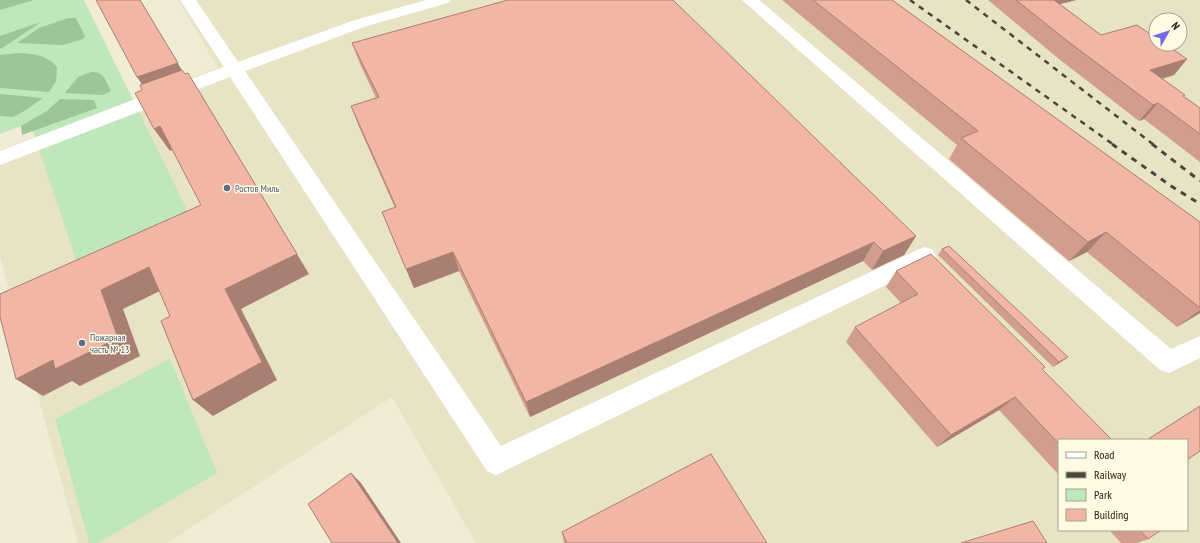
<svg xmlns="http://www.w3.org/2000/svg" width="1200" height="543" viewBox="0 0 1200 543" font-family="'PT Sans Narrow',sans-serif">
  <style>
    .built { fill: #e8e3c5; fill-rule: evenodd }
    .green { fill: #c0e7bb }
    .forest { fill: #9ec599 }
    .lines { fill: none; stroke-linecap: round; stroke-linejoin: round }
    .minor { fill: #fff; fill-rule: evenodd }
    .rail-far1 { stroke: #49473c; stroke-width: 2.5; stroke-dasharray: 5.5 5.5; stroke-linecap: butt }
    .rail { stroke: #49473c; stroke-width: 3; stroke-dasharray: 6 6; stroke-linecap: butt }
    .wall { fill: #d09d8e }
    .shaded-wall { fill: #a97f74 }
    .building { fill: #f2b6a5; stroke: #a97f74 }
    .service-dot { fill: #5c6f8a; stroke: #fefae3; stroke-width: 1.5 }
    .labels { text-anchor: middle; stroke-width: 3; stroke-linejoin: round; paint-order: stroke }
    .service-label { font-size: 10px; fill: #4e5e75; stroke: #fefae3; text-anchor: start }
  </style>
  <rect width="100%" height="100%" fill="#f0ecd6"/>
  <!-- built -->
  <path class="built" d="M178,0H1200V543H476L392,397L167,543H78L0,256V150L218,68ZM1156,20H1180V44H1156ZM1059,440H1187V530H1059Z"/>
  <!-- green -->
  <g class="green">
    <path d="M0,0H84L194,224L81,275L30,123L0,134Z"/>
    <path d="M170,359L217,473L98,543H89L55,419Z"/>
  </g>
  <!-- forest -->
  <g class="forest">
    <path d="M0,0H34L0,10Z"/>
    <path d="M68,18H76L85,36L83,39L63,45L17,43L39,28Z"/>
    <path d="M41,22L4,47L0,49V36Z"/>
    <path d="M20,53C34,54 47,55 57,67L56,81L49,92L0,88V55Z"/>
    <path d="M91,72C105,72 105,80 111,91L103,95L65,93L78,77Z"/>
    <path d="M0,94L43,98L26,110L13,117L0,116Z"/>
    <path d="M60,99L94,100L97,108L22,135L21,126L47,111Z"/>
  </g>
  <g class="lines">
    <!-- minor -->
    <g class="minor">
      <path d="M180,0H196L238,62L355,20L426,0H451L448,3L367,26L245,71L501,446L917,250L925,247L933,250L936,256L933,262L496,475L487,471L230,77L0,165V151L130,101L224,67Z"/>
      <path d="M742,0H759L1171,349L1200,336V358L1169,373L1160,370Z"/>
    </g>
    <!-- rail-far1 -->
    <g class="rail-far1">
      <path d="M910,0L1114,145"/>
      <path d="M966,0L1154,145"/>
    </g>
    <!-- rail -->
    <g class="rail">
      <path d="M1112,144L1171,186L1200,204"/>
      <path d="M1152,144L1200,181"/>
    </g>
  </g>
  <!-- wall -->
  <g class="wall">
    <path d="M782,0H892L1200,222V313L1177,327L1087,252L1069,261L949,159L957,145Z"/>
    <path d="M988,0H1076L1060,4L1101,35L1187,59L1174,75L1162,79L1184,97L1200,108V162L1144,119L1139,121L1059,59Z"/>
    <path d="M352,43L916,236L904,255L872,270L863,261L530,417L459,271L414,288L382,212L395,208L359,127L351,106L376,98L360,64Z"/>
    <path d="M942,249L1061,362L1053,367L938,255Z"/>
    <path d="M896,271L1042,370L1059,440V475L999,410L937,447L846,342L855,327L901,303L886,287Z"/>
    <path d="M1200,406V451L1187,440H1146Z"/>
    <path d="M1109,530H1161L1148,539L1137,543H1121Z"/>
    <path d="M562,532L767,543H564Z"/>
  </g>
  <!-- shaded-wall -->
  <g class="shaded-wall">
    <path d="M140,0L198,97L148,93L137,77Z"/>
    <path d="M1043,0H1076L1037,10Z"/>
    <path d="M1187,59L1174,75L1137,86L1150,70Z"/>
    <path d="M188,73L309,274L241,309L277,380L213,416L193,400L225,289Z"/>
    <path d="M1158,103L1144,119L1139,121L1153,105Z"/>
    <path d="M160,126L176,148L170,151L154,129Z"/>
    <path d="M1106,232L1087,252L1069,261L1088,242Z"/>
    <path d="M916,236L904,255L872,270L883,251Z"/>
    <path d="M874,242L863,261L530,417L526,402Z"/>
    <path d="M453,252L459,271L414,288L406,269Z"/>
    <path d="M149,267L168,287L123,309L140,356L80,386L72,381L43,396L16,379L101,290Z"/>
    <path d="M1200,310V313L1177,327Z"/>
    <path d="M1068,357L1061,362L1053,367L1059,362Z"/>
    <path d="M1015,397L999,410L937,447L951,435Z"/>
    <path d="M351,473L361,483L401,543H398Z"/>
  </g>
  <!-- building -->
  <g class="building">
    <path d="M96,0H140L178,63L137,77Z"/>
    <path d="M508,0H673L916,236L883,251L874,242L526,402L453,252L406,269L382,212L396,207L351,106L379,97L352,43Z"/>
    <path d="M813,0H892L1200,222V308L1106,232L1088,242L961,138L978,131Z"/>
    <path d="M1016,0H1054L1101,35L1137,25L1156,38V44H1165L1187,59L1150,70L1185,95L1183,96L1200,108V134L1158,103L1153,105L1070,43Z"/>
    <path d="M182,70L185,74L188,73L297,254L225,289L262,362L193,400L161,321L170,316L149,267L101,290L118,338L55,369L53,360L16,379L0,317V294L201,205L160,126L154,129L135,93L142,90L140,85Z"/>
    <path d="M949,246L1068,357L1059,362L942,249Z"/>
    <path d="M931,254L1045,367L1042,369L1112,440H1059V444L1015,397L951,435L855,327L918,294L896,271Z"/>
    <path d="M1200,406V451L1187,460V440H1152L1150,438Z"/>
    <path d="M711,454L767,543H567L562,532Z"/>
    <path d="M351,473L398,543H332L308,504Z"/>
    <path d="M1033,521L1047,543H961Z"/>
    <path d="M1140,530H1161L1148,539Z"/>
  </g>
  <!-- markers -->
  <g class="service-dot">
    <circle cx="227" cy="188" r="4"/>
    <circle cx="82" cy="343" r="4"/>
  </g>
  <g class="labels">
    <!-- service labels -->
    <g class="service-label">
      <text x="235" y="192">Ростов Миль</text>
      <text x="90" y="341">Пожарная<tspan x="90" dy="12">часть № 13</tspan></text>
    </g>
  </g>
  <!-- legend -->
  <rect x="1058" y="439" width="130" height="92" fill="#fefae3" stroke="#a4a291"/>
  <rect x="1066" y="452" width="20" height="6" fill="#ffffff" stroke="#a4a291"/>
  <text x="1094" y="459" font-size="12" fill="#1e1d15">Road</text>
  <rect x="1066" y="472" width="20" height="6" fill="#49473c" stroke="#a4a291"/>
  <text x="1094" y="479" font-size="12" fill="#1e1d15">Railway</text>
  <rect x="1066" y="489" width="20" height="12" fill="#c0e7bb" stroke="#a4a291"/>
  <text x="1094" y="499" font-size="12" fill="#1e1d15">Park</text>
  <rect x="1066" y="509" width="20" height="12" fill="#f2b6a5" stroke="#a4a291"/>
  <text x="1094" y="519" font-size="12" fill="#1e1d15">Building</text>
  <!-- north arrow -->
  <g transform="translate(1168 32) rotate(51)"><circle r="19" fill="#fefae3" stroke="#a4a291"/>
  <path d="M0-3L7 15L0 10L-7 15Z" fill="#726ae4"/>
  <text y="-6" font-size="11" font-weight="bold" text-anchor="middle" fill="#1e1d15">N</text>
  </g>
</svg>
